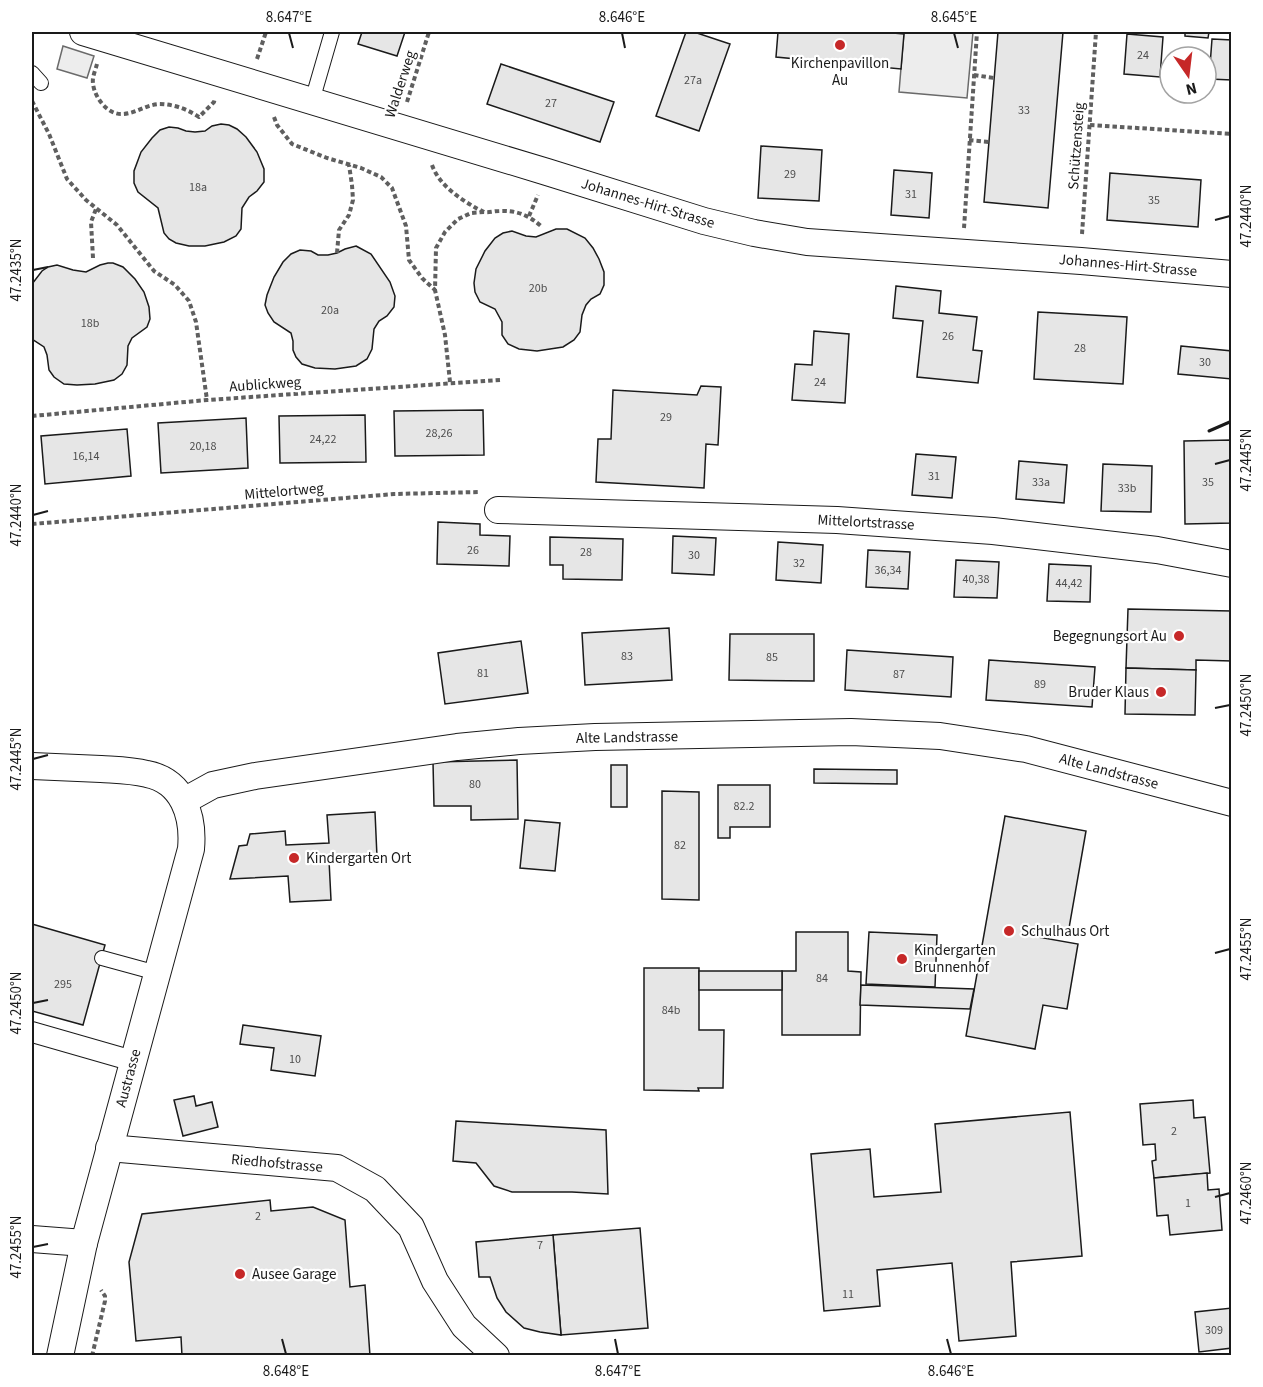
<svg xmlns="http://www.w3.org/2000/svg" width="1263" height="1387" viewBox="0 0 1263 1387" font-family="'Source Sans 3',sans-serif">
  <style>
    .built { fill: #ededed; stroke: #6a6a6a; stroke-width: 1.5 }
    .building { fill: #e6e6e6; stroke: #1a1a1a; stroke-width: 1.5 }
    .lines { fill: none; stroke-linecap: round; stroke-linejoin: round }
    .service-casing { stroke: #1a1a1a; stroke-width: 16 }
    .pedestrian-casing { stroke: #1a1a1a; stroke-width: 22 }
    .minor-casing { stroke: #1a1a1a; stroke-width: 28 }
    .path { stroke: #5f5f5f; stroke-width: 4; stroke-dasharray: 4.5 3; stroke-linecap: butt }
    .service { stroke: #fff; stroke-width: 14 }
    .pedestrian { stroke: #fff; stroke-width: 20 }
    .minor { stroke: #fff; stroke-width: 26 }
    .wall { stroke: #1a1a1a; stroke-width: 3 }
    .ticks { fill: none; stroke: #1a1a1a; stroke-width: 2 }
    .poi-dot { fill: #c62828; stroke: #fff; stroke-width: 2 }
    .labels { text-anchor: middle; stroke-width: 4.5; stroke-linejoin: round; paint-order: stroke }
    .number-label { font-size: 12px; fill: #4d4d4d }
    .poi-label { font-size: 15px; fill: #1a1a1a; stroke: #fff; text-anchor: start }
    .street-label { font-size: 15px; fill: #1a1a1a; stroke: #fff }
    .neatline { fill: none; stroke: #1a1a1a; stroke-width: 2 }
    .ticks-label { font-size: 15px; text-anchor: middle; fill: #1a1a1a }
  </style>
  <rect width="100%" height="100%" fill="#fff"/>
  <!-- built -->
  <g class="built">
    <path d="M904,32H973L967,98L899,92Z"/>
    <path d="M63,46L94,56L87,78L57,69Z"/>
  </g>
  <!-- building -->
  <g class="building">
    <path d="M362,32H405L397,56L358,44Z"/>
    <path d="M686,32H694L730,44L699,131L656,116Z"/>
    <path d="M778,32H882L904,34L901,69L776,57Z"/>
    <path d="M998,32H1063L1048,208L984,202Z"/>
    <path d="M1185,32H1209L1208,38L1185,36Z"/>
    <path d="M1127,34L1163,37L1160,77L1124,74Z"/>
    <path d="M1212,39L1232,40V80L1209,79Z"/>
    <path d="M501,64L614,102L600,142L487,104Z"/>
    <path d="M221,124L229,125L237,129L246,137L257,152L264,169V182L257,191L249,197L242,208L241,229L236,236L224,242L205,246H189L176,243L169,239L164,233L158,208L138,192L134,183V171L141,152L152,138L160,130L169,127L178,128L186,131L195,132L205,131L212,126Z"/>
    <path d="M761,146L822,150L819,201L758,198Z"/>
    <path d="M894,170L932,173L929,218L891,215Z"/>
    <path d="M1110,173L1201,180L1198,227L1107,220Z"/>
    <path d="M556,229H567L585,238L593,248L599,259L604,272V285L600,294L591,299L586,305L582,315L580,332L574,340L563,347L537,351L519,349L508,344L502,335V322L495,309L480,302L475,292L474,283L476,269L485,251L495,238L503,233L512,231L526,236L536,237Z"/>
    <path d="M356,246L371,254L390,282L395,296L394,307L387,316L379,321L374,329L372,349L367,359L356,366L335,369L315,368L302,364L296,357L293,350V341L291,333L274,322L268,313L265,305L267,295L274,277L283,262L291,254L300,250L311,251L318,255H328L337,253L345,249Z"/>
    <path d="M108,263H113L123,267L135,279L144,292L149,307L150,319L147,327L132,338L128,346L127,365L122,374L114,380L95,384L77,385L64,384L54,377L49,370L47,355L44,347L32,339V284L42,271L48,267L57,265L73,270L86,272L100,265Z"/>
    <path d="M896,286L941,291L939,313L977,317L973,350L982,351L978,383L917,377L923,321L893,318Z"/>
    <path d="M1038,312L1127,317L1123,384L1034,379Z"/>
    <path d="M814,331L849,334L845,403L792,400L795,364L812,365Z"/>
    <path d="M1181,346L1232,351V379L1178,374Z"/>
    <path d="M701,386L721,387L718,445L706,444L704,488L596,482L598,439H611L613,390L697,395Z"/>
    <path d="M483,410L484,455L395,456L394,411Z"/>
    <path d="M365,415L366,462L280,463L279,416Z"/>
    <path d="M246,418L248,468L161,473L158,423Z"/>
    <path d="M127,429L131,476L45,484L41,436Z"/>
    <path d="M1232,440V523L1185,524L1184,441Z"/>
    <path d="M916,454L956,457L952,498L912,495Z"/>
    <path d="M1019,461L1067,465L1064,503L1016,499Z"/>
    <path d="M1103,464L1152,466L1151,512L1101,511Z"/>
    <path d="M438,522L480,524V535L510,536L509,566L437,564Z"/>
    <path d="M673,536L716,538L714,575L672,573Z"/>
    <path d="M550,537L623,539L622,580L563,579V565H550Z"/>
    <path d="M778,542L823,545L821,583L776,580Z"/>
    <path d="M868,550L910,552L908,589L866,587Z"/>
    <path d="M956,560L999,562L997,598L954,597Z"/>
    <path d="M1049,564L1091,566L1090,602L1047,601Z"/>
    <path d="M1128,609L1232,611V661L1196,660V670L1126,668Z"/>
    <path d="M669,628L672,680L585,685L582,633Z"/>
    <path d="M730,634H814V681L729,680Z"/>
    <path d="M521,641L528,693L445,704L438,653Z"/>
    <path d="M847,650L953,657L951,697L845,690Z"/>
    <path d="M989,660L1095,667L1092,707L986,700Z"/>
    <path d="M1126,668L1196,670L1195,715L1125,714Z"/>
    <path d="M517,760L518,819L471,820V806H434L433,762Z"/>
    <rect x="611" y="765" width="16" height="42"/>
    <path d="M814,769L897,770V784L814,783Z"/>
    <path d="M718,785H770V827H730V838H718Z"/>
    <path d="M662,791L699,792V900L662,899Z"/>
    <path d="M375,812L377,857L329,860L331,900L290,902L288,876L230,879L239,846L247,845L250,834L285,831L286,845L329,843L327,815Z"/>
    <path d="M1005,816L1086,831L1068,934L1034,928L1032,936L1078,944L1067,1009L1043,1005L1035,1049L966,1036Z"/>
    <path d="M525,820L560,823L555,871L520,868Z"/>
    <path d="M32,924L105,945L83,1025L32,1011Z"/>
    <path d="M796,932H848V971L861,972L860,1035H782V971H796Z"/>
    <path d="M869,932L937,935L935,987L866,984Z"/>
    <path d="M644,968H699V1030H724L723,1088H698L699,1091L644,1090Z"/>
    <rect x="699" y="971" width="83" height="19"/>
    <path d="M861,985L974,989L970,1009L860,1005Z"/>
    <path d="M243,1025L321,1036L315,1076L271,1070L274,1048L240,1044Z"/>
    <path d="M194,1096L196,1106L212,1102L218,1127L183,1136L174,1100Z"/>
    <path d="M1193,1100L1194,1118L1205,1117L1210,1173L1154,1178L1152,1161L1156,1160L1155,1144L1143,1145L1140,1104Z"/>
    <path d="M1070,1112L1082,1256L1011,1262L1016,1336L959,1341L952,1263L877,1270L880,1306L824,1311L811,1154L870,1149L874,1197L941,1192L935,1124Z"/>
    <path d="M456,1121L606,1130L608,1194L572,1192H512L494,1186L476,1163L453,1161Z"/>
    <path d="M1207,1173L1208,1190L1219,1189L1222,1230L1170,1235L1168,1215L1157,1216L1154,1178Z"/>
    <path d="M270,1200L271,1211L313,1207L345,1220L350,1287L365,1285L370,1356H182L181,1337L136,1341L129,1262L142,1214Z"/>
    <path d="M640,1228L648,1328L561,1335L553,1235Z"/>
    <path d="M553,1235L561,1335L540,1332L524,1328L506,1312L497,1298L490,1277H479L476,1242Z"/>
    <path d="M1232,1308V1348L1199,1352L1195,1312Z"/>
  </g>
  <g class="lines">
    <!-- service casing -->
    <g class="service-casing">
      <g id="service">
        <path d="M32,73L41,83"/>
        <path d="M312,101L332,32"/>
        <path d="M102,958L157,973"/>
      </g>
    </g>
    <!-- pedestrian casing -->
    <g class="pedestrian-casing">
      <path id="pedestrian" d="M32,1032L133,1061"/>
    </g>
    <!-- minor casing -->
    <g class="minor-casing">
      <g id="minor">
        <path d="M83,32L547,172L704,221L754,233L807,242L1081,261L1232,274"/>
        <path d="M498,510L837,520L993,531L1157,550L1232,564"/>
        <path d="M32,766C55,767 78,768 101,769C116,770 131,770 147,774C183,781 194,816 191,849L84,1243L60,1356"/>
        <path d="M184,801L213,785L255,776L457,747L519,741L595,737L851,732L940,736L1026,749L1232,803"/>
        <path d="M109,1148L337,1168L375,1189L411,1227L435,1281L464,1326L496,1356"/>
        <path d="M32,1239L84,1243"/>
      </g>
    </g>
    <!-- path -->
    <g class="path">
      <path d="M257,59L266,32"/>
      <path d="M97,64C96,68 94,73 93,78C91,93 106,115 122,114C135,114 145,105 159,104C173,104 187,109 199,117L214,102L215,98"/>
      <path d="M974,75L994,78"/>
      <path d="M32,101L49,134L67,179L86,200L117,225L154,271L175,285L189,301L196,322L207,400"/>
      <path d="M407,102L429,32"/>
      <path d="M274,117L277,125L292,144L327,158L361,168L381,177L392,188L406,226L409,260L422,278L435,290"/>
      <path d="M1090,125L1232,134"/>
      <path d="M969,140L989,142"/>
      <path d="M432,165C439,185 459,198 476,208C476,208 484,212 484,212C488,213 494,211 499,211C516,210 529,215 542,227"/>
      <path d="M529,216L538,195"/>
      <path d="M964,228L977,32"/>
      <path d="M1082,234L1096,32"/>
      <path d="M337,253L339,230L349,215L353,200L352,185L349,165"/>
      <path d="M93,258L91,222L96,209"/>
      <path d="M450,382L445,335L435,290L436,248L445,232L458,219L471,213L484,212"/>
      <path d="M32,416L207,400L500,380"/>
      <path d="M32,524L394,494L480,492"/>
      <path d="M92,1356L105,1301V1296L101,1290"/>
    </g>
    <!-- service -->
    <use href="#service" class="service"/>
    <!-- pedestrian -->
    <use href="#pedestrian" class="pedestrian"/>
    <!-- minor -->
    <use href="#minor" class="minor"/>
    <!-- wall -->
    <path class="wall" d="M1209,431L1232,421"/>
  </g>
  <!-- ticks -->
  <path class="ticks" d="M289,33L293,48M622,33L625,48M954,33L958,48M1215,220L1230,216M33,270L48,267M1215,464L1230,460M33,515L48,511M1215,708L1230,705M33,759L48,755M1215,953L1230,949M33,1003L48,1000M1215,1197L1230,1193M33,1247L48,1244M282,1339L286,1354M615,1339L618,1354M947,1339L951,1354"/>
  <!-- markers -->
  <g class="poi-dot">
    <circle cx="840" cy="45" r="6"/>
    <circle cx="1179" cy="636" r="6"/>
    <circle cx="1161" cy="692" r="6"/>
    <circle cx="294" cy="858" r="6"/>
    <circle cx="1009" cy="931" r="6"/>
    <circle cx="902" cy="959" r="6"/>
    <circle cx="240" cy="1274" r="6"/>
  </g>
  <g class="labels">
    <!-- number labels -->
    <g class="number-label">
      <text x="1143" y="59">24</text>
      <text x="693" y="84">27a</text>
      <text x="551" y="107">27</text>
      <text x="1024" y="114">33</text>
      <text x="790" y="178">29</text>
      <text x="198" y="191">18a</text>
      <text x="911" y="198">31</text>
      <text x="1154" y="204">35</text>
      <text x="538" y="292">20b</text>
      <text x="330" y="314">20a</text>
      <text x="90" y="327">18b</text>
      <text x="948" y="340">26</text>
      <text x="1080" y="352">28</text>
      <text x="1205" y="366">30</text>
      <text x="820" y="386">24</text>
      <text x="666" y="421">29</text>
      <text x="439" y="437">28,26</text>
      <text x="323" y="443">24,22</text>
      <text x="203" y="450">20,18</text>
      <text x="86" y="460">16,14</text>
      <text x="934" y="480">31</text>
      <text x="1041" y="486">33a</text>
      <text x="1208" y="486">35</text>
      <text x="1127" y="492">33b</text>
      <text x="473" y="554">26</text>
      <text x="586" y="556">28</text>
      <text x="694" y="559">30</text>
      <text x="799" y="567">32</text>
      <text x="888" y="574">36,34</text>
      <text x="976" y="583">40,38</text>
      <text x="1069" y="587">44,42</text>
      <text x="627" y="660">83</text>
      <text x="772" y="661">85</text>
      <text x="483" y="677">81</text>
      <text x="899" y="678">87</text>
      <text x="1040" y="688">89</text>
      <text x="475" y="788">80</text>
      <text x="744" y="810">82.2</text>
      <text x="680" y="849">82</text>
      <text x="822" y="982">84</text>
      <text x="63" y="988">295</text>
      <text x="671" y="1014">84b</text>
      <text x="295" y="1063">10</text>
      <text x="1174" y="1135">2</text>
      <text x="1188" y="1207">1</text>
      <text x="258" y="1220">2</text>
      <text x="540" y="1249">7</text>
      <text x="848" y="1298">11</text>
      <text x="1214" y="1334">309</text>
    </g>
    <!-- poi labels -->
    <g class="poi-label">
      <text x="840" y="68" text-anchor="middle">Kirchenpavillon<tspan x="840" dy="17">Au</tspan></text>
      <text x="1167" y="641" text-anchor="end">Begegnungsort Au</text>
      <text x="1149" y="697" text-anchor="end">Bruder Klaus</text>
      <text x="306" y="863">Kindergarten Ort</text>
      <text x="1021" y="936">Schulhaus Ort</text>
      <text x="914" y="955">Kindergarten<tspan x="914" dy="17">Brunnenhof</tspan></text>
      <text x="252" y="1279">Ausee Garage</text>
    </g>
    <!-- street labels -->
    <g class="street-label">
      <text transform="translate(400 84) rotate(-72)" y="5">Walderweg</text>
      <text transform="translate(1076 146) rotate(-86)" y="5">Schützensteig</text>
      <text transform="translate(648 203) rotate(17)" y="5">Johannes-Hirt-Strasse</text>
      <text transform="translate(1128 265) rotate(5)" y="5">Johannes-Hirt-Strasse</text>
      <text transform="translate(265 384) rotate(-4)" y="5">Aublickweg</text>
      <text transform="translate(284 491) rotate(-5)" y="5">Mittelortweg</text>
      <text transform="translate(866 522) rotate(3)" y="5">Mittelortstrasse</text>
      <text transform="translate(627 737) rotate(-1)" y="5">Alte Landstrasse</text>
      <text transform="translate(1109 771) rotate(15)" y="5">Alte Landstrasse</text>
      <text transform="translate(128 1078) rotate(-75)" y="5">Austrasse</text>
      <text transform="translate(277 1163) rotate(5)" y="5">Riedhofstrasse</text>
    </g>
  </g>
  <!-- border -->
  <rect width="1263" height="1387" fill="none" stroke="#ffffff" stroke-width="66"/>
  <!-- north arrow -->
  <g transform="translate(1188 75) rotate(166)"><circle r="28" fill="#ffffff" stroke="#a3a3a3" stroke-width="1.5"/>
  <path d="M0-4.5L10 22L0 15L-10 22Z" fill="#c62828"/>
  <text y="-9" font-size="16" font-weight="bold" text-anchor="middle" fill="#1a1a1a">N</text>
  </g>
  <rect x="33" y="33" width="1197" height="1321" class="neatline"/>
  <g class="ticks-label">
    <text x="289" y="22">8.647°E</text>
    <text x="622" y="22">8.646°E</text>
    <text x="954" y="22">8.645°E</text>
    <text transform="translate(1246 216) rotate(-90)" y="5">47.2440°N</text>
    <text transform="translate(16 270) rotate(-90)" y="5">47.2435°N</text>
    <text transform="translate(1246 460) rotate(-90)" y="5">47.2445°N</text>
    <text transform="translate(16 515) rotate(-90)" y="5">47.2440°N</text>
    <text transform="translate(1246 705) rotate(-90)" y="5">47.2450°N</text>
    <text transform="translate(16 759) rotate(-90)" y="5">47.2445°N</text>
    <text transform="translate(1246 949) rotate(-90)" y="5">47.2455°N</text>
    <text transform="translate(16 1003) rotate(-90)" y="5">47.2450°N</text>
    <text transform="translate(1246 1193) rotate(-90)" y="5">47.2460°N</text>
    <text transform="translate(16 1247) rotate(-90)" y="5">47.2455°N</text>
    <text x="286" y="1376">8.648°E</text>
    <text x="618" y="1376">8.647°E</text>
    <text x="951" y="1376">8.646°E</text>
  </g>
</svg>
